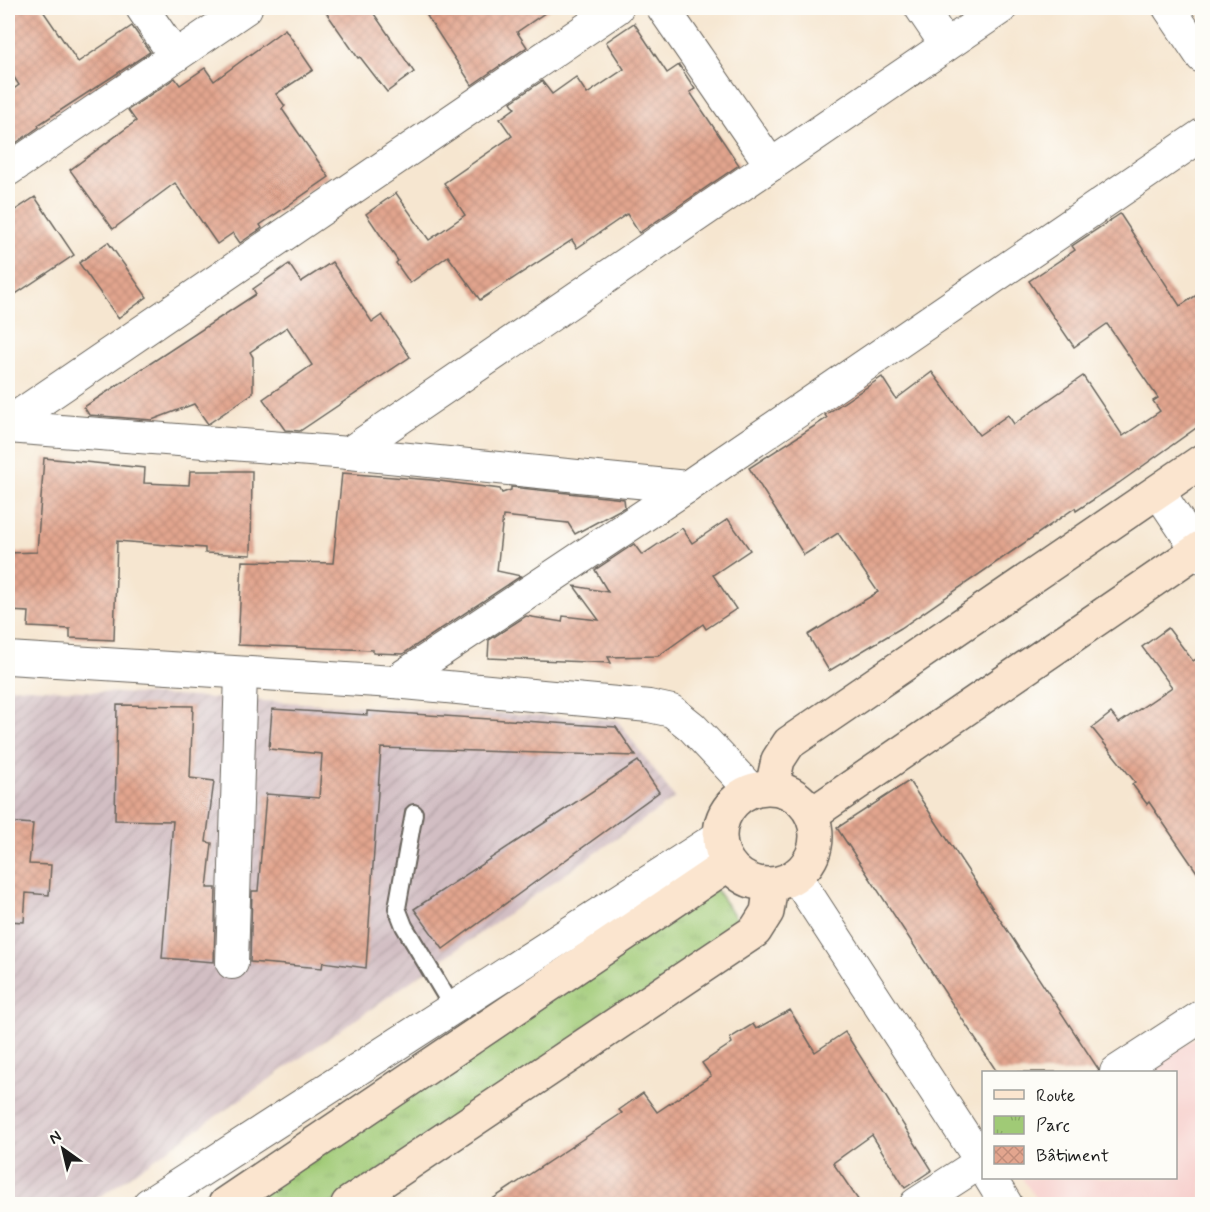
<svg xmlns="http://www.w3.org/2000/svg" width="1210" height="1212" viewBox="0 0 1210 1212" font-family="Mynerve,sans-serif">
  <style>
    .built { fill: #f7d0cd }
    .industrial { fill: url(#industrial-furrows) }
    .park { fill: url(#park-tufts); stroke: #5e7349; stroke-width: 1.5 }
    .building { fill: url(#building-cross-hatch) }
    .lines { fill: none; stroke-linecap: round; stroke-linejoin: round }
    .lane-casing { stroke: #68635b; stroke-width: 20 }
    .street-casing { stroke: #68635b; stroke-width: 34 }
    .secondary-casing { stroke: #68635b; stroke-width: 36 }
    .lane { stroke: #fff; stroke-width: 16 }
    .street { stroke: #fff; stroke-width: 32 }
    .secondary { stroke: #fbe5cf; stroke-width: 33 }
  </style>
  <defs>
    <pattern id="industrial-furrows" width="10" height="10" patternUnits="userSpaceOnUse" patternTransform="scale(1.5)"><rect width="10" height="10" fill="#d2bec3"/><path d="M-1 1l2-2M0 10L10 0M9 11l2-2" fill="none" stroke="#b4a3a7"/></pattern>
    <pattern id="park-tufts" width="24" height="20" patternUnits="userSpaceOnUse" patternTransform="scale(1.5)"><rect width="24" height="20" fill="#a0ca76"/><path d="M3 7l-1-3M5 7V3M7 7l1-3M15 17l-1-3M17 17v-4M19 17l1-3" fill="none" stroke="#89ad66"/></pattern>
    <pattern id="building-cross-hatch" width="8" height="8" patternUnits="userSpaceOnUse" patternTransform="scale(1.5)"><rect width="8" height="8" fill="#e2a58e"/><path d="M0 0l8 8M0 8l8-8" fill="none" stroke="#c18d7a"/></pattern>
  </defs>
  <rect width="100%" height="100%" fill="#fdfcf7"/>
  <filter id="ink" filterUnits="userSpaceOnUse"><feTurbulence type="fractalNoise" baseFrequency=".0167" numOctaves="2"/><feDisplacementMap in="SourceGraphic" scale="12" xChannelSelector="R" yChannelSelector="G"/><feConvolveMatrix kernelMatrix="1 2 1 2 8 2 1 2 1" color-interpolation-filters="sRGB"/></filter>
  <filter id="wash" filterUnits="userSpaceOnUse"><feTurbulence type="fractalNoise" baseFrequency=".008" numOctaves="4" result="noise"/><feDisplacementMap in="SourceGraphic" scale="24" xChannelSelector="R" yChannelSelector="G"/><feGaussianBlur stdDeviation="1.35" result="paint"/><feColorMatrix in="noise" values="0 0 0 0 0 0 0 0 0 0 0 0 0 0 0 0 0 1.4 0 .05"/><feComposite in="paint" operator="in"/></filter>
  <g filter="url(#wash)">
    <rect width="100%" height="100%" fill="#f6e6d0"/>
    <!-- built -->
    <path class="built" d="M1202,1033V1204H1040L1022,1178H1176V1072H1144Z"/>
    <!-- industrial -->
    <path class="industrial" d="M8,687L617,720L675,798L101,1196L71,1204H8Z"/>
    <!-- park -->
    <path class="park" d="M715,888L743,928L330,1204H244Z"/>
    <g id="blocks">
      <!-- building -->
      <g class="building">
        <path d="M8,8H41L78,62L132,26L150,52L38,125L39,127L13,145L8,136V93L19,85L8,68Z"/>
        <path d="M323,8H370L414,72L387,92L360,57L358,58Z"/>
        <path d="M440,8H552L517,32L527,47L472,85L427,16Z"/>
        <path d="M634,23L667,73L679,65L695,89L690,92L739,165L639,233L627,214L577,248L572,240L480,300L448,256L410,283L396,263L398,261L366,214L396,193L429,240L465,215L444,183L512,136L500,119L515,108L511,102L542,81L552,94L576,77L587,94L624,69L606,42Z"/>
        <path d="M285,29L313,70L276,94L285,106L282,109L329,177L260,225L262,228L240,243L233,233L217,244L175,183L113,229L70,170L136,121L128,110L175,78L180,85L205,68L214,81Z"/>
        <path d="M35,197L74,255L8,299V215Z"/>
        <path d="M1120,214L1180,306L1203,291V423L1119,483L1076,511L1075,508L901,628L829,671L808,635L878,592L838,533L804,555L749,468L827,418L825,415L882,377L896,399L932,372L979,435L1008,415L1014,424L1083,376L1123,436L1160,411L1153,401L1158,398L1107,324L1074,347L1029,281L1075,250L1072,246Z"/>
        <path d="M108,242L147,297L118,318L79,263Z"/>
        <path d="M332,262L372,322L382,315L410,357L300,431L285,430L263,399L312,365L287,327L250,352L253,357V393L208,424L194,404L152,420L89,415L84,407L256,294L253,289L289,264L301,282Z"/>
        <path d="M44,458L145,468L144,483L189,485L190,471H252L251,555L205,553V548L117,541L114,640L70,638V629L28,627L29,612L8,611V553L37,552Z"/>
        <path d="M342,473L432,480L500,489L502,493L511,490V487L624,499L625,507L575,534L568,523L503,516L497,571L521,576L403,654L373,653V650L238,645L242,561L333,563Z"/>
        <path d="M728,519L750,550L713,575L736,609L706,629L703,624L658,656L608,657L611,663L488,658L489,640L526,616L562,622L563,616L599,620L574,586L608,592L595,570L634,544L642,555L682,528L692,543Z"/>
        <path d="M1168,628L1193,661L1203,655V881L1149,802L1147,804L1132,784L1135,782L1092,728L1111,713L1119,723L1172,687L1142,647Z"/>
        <path d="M117,705L193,706L190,778L214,781L206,842L212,843L207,888H216L214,962L162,958L173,821L115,820Z"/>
        <path d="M272,709L367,715V711L616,727L636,756L381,748L366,968L323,962L322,968L250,962L252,891H258L266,794L319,798L322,754L269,749Z"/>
        <path d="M638,761L659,792L443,949L414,909Z"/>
        <path d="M909,781L1099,1070L1098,1072H997L837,828Z"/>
        <path d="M8,822L33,824L29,864L51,865L49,895L26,893L24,922L8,921Z"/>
        <path d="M790,1010L815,1052L845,1032L932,1170L905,1188L872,1135L833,1163L861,1204H485L622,1113L619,1110L643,1093L657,1112L711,1076L702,1063L732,1043L730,1038L753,1024L756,1029Z"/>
      </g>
    </g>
  </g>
  <g filter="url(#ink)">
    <use href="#blocks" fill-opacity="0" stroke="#68635b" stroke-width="1.5"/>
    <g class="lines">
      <!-- lane casing -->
      <g class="lane-casing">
        <path id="lane" d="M414,813L397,908L404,926L453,1008"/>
      </g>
      <!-- street casing -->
      <g class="street-casing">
        <g id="street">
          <path d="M142,8L175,56"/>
          <path d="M663,8L771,165"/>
          <path d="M921,8L946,45"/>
          <path d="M1169,8L1202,57"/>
          <path d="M8,170L246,8"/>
          <path d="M8,423L617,8"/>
          <path d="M8,427L349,453L687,487"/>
          <path d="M349,453L1001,8"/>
          <path d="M1158,491L1202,557"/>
          <path d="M8,658L394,682L649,706L672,711L692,727L750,789"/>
          <path d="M394,682L687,487L1202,135"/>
          <path d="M795,875L984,1166"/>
          <path d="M232,963L241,673"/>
          <path d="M1116,1072L1202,1016"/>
          <path d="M990,1178L1006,1204"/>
          <path d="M149,1204L718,837"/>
          <path d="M916,1204L984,1160"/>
        </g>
      </g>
      <!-- secondary casing -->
      <g class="secondary-casing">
        <g id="secondary">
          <path d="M772,787L778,760L789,743L1202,461"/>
          <circle cx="768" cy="836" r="48"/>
          <path d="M812,814L1202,547"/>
          <path d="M225,1204L727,865"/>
          <path d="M348,1204L755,931L767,912L771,885"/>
        </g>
      </g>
      <!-- lane -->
      <use href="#lane" class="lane"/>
      <!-- street -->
      <use href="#street" class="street"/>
      <!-- secondary -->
      <use href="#secondary" class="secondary"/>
    </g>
  </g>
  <!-- margin -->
  <rect width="1210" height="1212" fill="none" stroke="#fdfcf7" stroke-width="30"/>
  <!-- legend -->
  <rect x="982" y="1071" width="195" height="108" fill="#fdfcf7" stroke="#a3a29f" stroke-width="1.5"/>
  <rect x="994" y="1090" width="30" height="9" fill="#fbe5cf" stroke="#a3a29f" stroke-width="1.5"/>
  <text x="1036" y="1101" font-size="18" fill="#1c1c1c">Route</text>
  <rect x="994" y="1116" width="30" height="18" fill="url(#park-tufts)" stroke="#a3a29f" stroke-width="1.5"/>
  <text x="1036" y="1131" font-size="18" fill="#1c1c1c">Parc</text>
  <rect x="994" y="1146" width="30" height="18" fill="url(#building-cross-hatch)" stroke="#a3a29f" stroke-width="1.5"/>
  <text x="1036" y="1161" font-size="18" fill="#1c1c1c">Bâtiment</text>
  <!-- north arrow -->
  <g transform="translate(63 1149) rotate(326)" stroke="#fdfcf7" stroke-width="4.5" paint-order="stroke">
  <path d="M0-4.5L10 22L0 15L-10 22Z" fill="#1c1c1c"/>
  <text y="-9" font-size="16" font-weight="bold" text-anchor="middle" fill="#1c1c1c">N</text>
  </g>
</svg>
